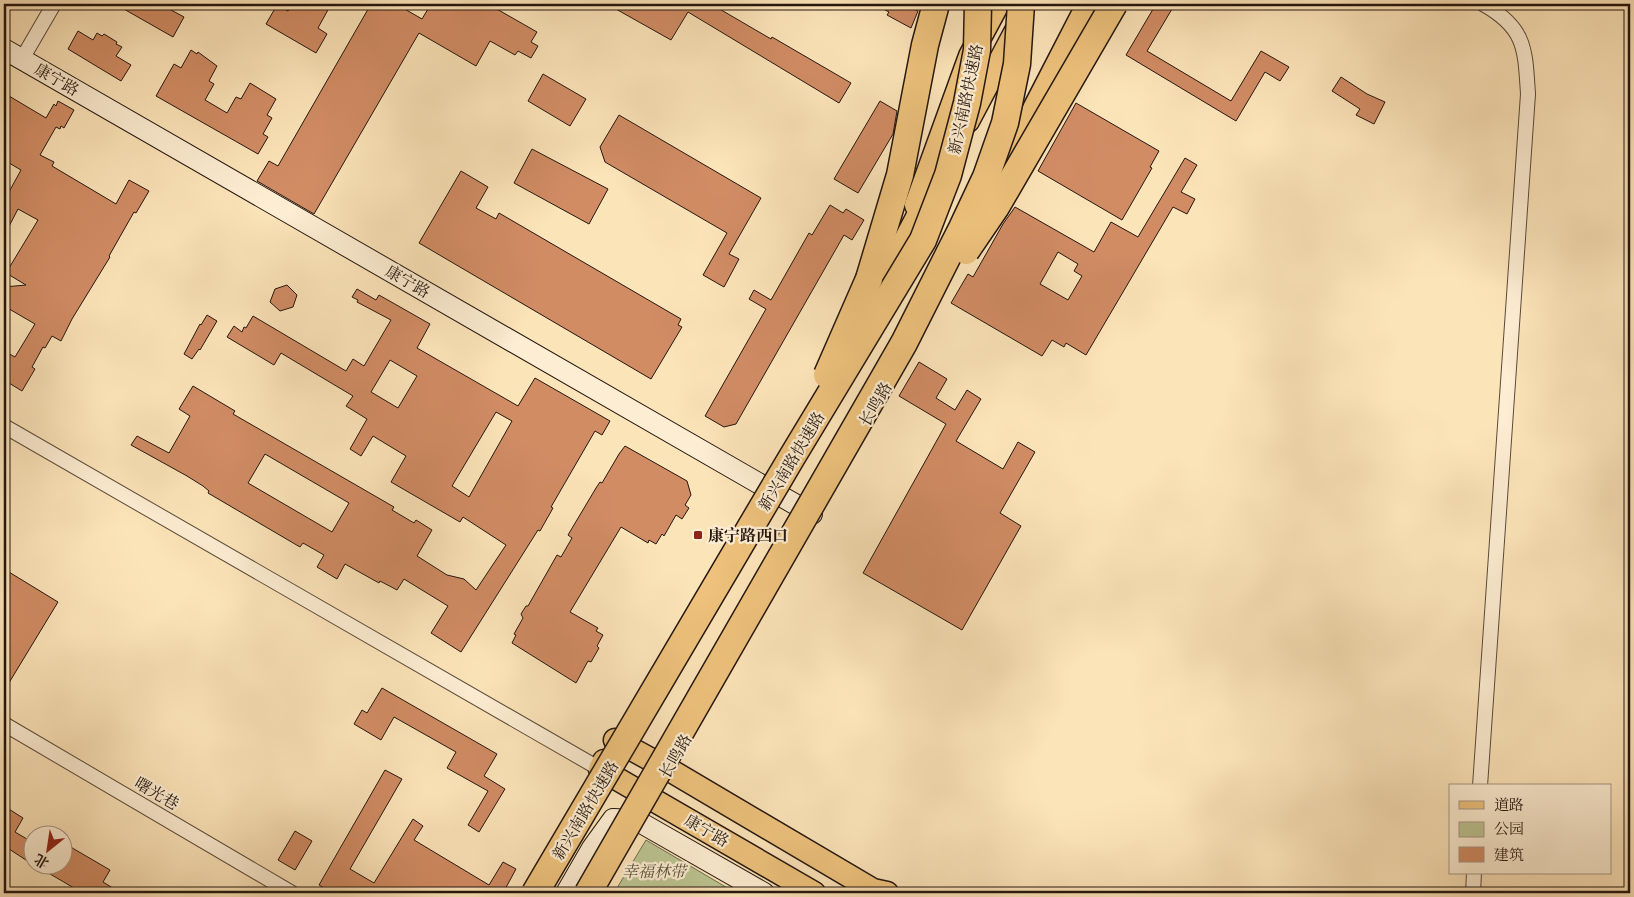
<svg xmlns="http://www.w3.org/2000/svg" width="1634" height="897" viewBox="0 0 1634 897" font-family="Cardo,'Noto Serif SC',serif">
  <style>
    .green { fill: #bcc592; stroke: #706e50 }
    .building { fill: #d18c64; stroke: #24160e; fill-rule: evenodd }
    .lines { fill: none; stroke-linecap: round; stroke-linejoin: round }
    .street-casing { stroke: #5a4a39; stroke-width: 16 }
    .secondary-casing { stroke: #24160e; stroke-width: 22 }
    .primary-casing { stroke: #24160e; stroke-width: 25 }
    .highway-casing { stroke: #24160e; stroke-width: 29 }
    .street { stroke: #fdedd2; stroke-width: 14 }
    .secondary { stroke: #fdedd2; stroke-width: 20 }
    .primary { stroke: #eec27c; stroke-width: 22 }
    .highway { stroke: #eec27c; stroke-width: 26 }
    .highway-bridge-casing { stroke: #24160e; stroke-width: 29; stroke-linecap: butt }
    .highway-bridge { stroke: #eec27c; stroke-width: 26 }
    .poi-dot { fill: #8f2418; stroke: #fdedd2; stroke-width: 2 }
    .labels { text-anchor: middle; stroke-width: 4.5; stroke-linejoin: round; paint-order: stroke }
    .street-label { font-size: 16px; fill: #24160e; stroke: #fdedd2 }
    .poi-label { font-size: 16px; font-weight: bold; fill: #24160e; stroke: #fdedd2; text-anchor: start }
    .park-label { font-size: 16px; font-style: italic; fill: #59533c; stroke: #fdedd2 }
  </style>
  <rect width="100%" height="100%" fill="#fce4b9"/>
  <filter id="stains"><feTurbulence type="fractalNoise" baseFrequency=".004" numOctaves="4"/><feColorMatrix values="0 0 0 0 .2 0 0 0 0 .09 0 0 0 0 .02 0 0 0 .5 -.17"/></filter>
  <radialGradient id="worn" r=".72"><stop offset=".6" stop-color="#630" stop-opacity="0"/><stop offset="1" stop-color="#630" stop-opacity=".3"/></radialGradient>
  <!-- green -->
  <path class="green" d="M646,840L736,893H614Z"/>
  <!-- building -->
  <g class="building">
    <path d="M115,4H160L184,17L173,37Z"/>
    <path d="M293,4H322L329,8L318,28L327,34L316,53L266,24L277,5L288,11Z"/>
    <path d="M371,4H396L422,19L431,4H488L537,32L531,42L538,46L531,58L518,51L515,55L490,41L476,66L419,33L314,214L257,181L269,161L278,166Z"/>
    <path d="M607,4H711L771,39L772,37L851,83L839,103L688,12L671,40Z"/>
    <path d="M874,4H914L912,8L918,11L911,28L887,15L889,12Z"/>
    <path d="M1156,4H1175L1147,51L1231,101L1261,51L1289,67L1280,81L1265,72L1236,121L1126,55Z"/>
    <path d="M78,31L93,40L97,33L102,36L104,34L117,42L116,44L122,47L116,56L131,65L121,81L68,49Z"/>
    <path d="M191,50L197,54L198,52L217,66L209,81L214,84L205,100L227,113L236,97L241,99L250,83L276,99L267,115L272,118L263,134L268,137L258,154L156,96L174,64L181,68Z"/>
    <path d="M543,74L586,99L570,126L528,101Z"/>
    <path d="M1341,77L1367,94L1385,102L1374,124L1356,115L1360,109L1332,91Z"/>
    <path d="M4,93L46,118L54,104L56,106L58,101L74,110L64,128L61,126L60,129L56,127L40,155L54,162L52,166L116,204L129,180L149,191L136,213L134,212L109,256L110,257L72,319L61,341L52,336L45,348L43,347L32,367L35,369L22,391L4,380V351L15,357L35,324L4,306V287L26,285L6,273L38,220L18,209L4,236V201L21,170L4,160Z"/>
    <path d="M880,101L897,111L893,134L858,193L834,179Z"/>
    <path d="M1076,103L1159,151L1150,167L1152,168L1122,220L1038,171Z"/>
    <path d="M619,115L761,198L729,254L739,259L724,287L703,275L727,233L605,162L600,147Z"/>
    <path d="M532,149L608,189L589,224L514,183Z"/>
    <path d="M1185,158L1197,165L1181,192L1195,199L1187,214L1173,207L1086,355L1066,343L1064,347L1052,340L1042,356L951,303L968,274L973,277L1003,224L1015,207L1094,252L1111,222L1138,237ZM1058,252L1078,264L1074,271L1082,276L1068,300L1040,284Z"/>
    <path d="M461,171L488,187L476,208L496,219L499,213L681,319L678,325L682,327L651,379L419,243Z"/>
    <path d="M830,205L843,213L846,209L864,220L852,240L844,235L736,424L724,427L705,416L766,309L749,299L754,290L771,300L809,233L812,235Z"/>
    <path d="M287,285L297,295L293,307L280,311L270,302L275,289Z"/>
    <path d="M357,289L376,300L379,295L430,324L417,348L518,406L535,378L610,421L602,435L595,431L551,507L553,508L540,531L538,530L461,652L431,633L448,606L404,579L397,590L380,581L379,583L345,564L337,579L317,567L324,555L303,543L300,547L208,493L209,491L203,486L187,476L131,445L137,436L169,453L190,416L179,409L193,386L235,411L233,414L394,507L392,510L414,523L416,520L432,530L417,556L447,575L464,579L476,590L506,545L463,517L460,522L391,482L406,456L373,436L361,456L350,449L367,419L346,406L353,396L281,353L274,365L227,337L234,326L242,332L244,327L246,328L253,316L346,371L353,359L364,366L391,320L357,302L358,300L352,297ZM390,360L417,376L398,408L371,392ZM496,412L512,421L469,497L452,486ZM265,454L349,503L332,532L248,483Z"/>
    <path d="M207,315L217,321L200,350L199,349L192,359L184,354L200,324L201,325Z"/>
    <path d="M919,362L947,379L936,398L955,410L967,390L981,399L956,441L1003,469L1018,442L1035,452L1000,513L1021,526L962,630L863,573L946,424L899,396Z"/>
    <path d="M625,446L687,481L691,495L685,505L689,508L682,519L676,515L664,536L662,534L656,544L649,540L648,543L621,527L570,612L598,628L596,631L603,635L597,646L599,648L591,662L588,661L576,683L512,643L516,635L514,634L523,618L521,614L526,606H528L557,555L561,557L572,538L568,535L596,488L600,482L602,483L619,454Z"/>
    <path d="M4,569L58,602L4,691Z"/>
    <path d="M382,688L497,754L484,776L505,789L479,832L468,825L488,791L447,768L456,752L394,717L381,740L354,724L362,710L367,713Z"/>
    <path d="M385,770L402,779L350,869L374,883L413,819L423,826L414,840L489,885L503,862L516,869L503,893H333L319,885Z"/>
    <path d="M4,806L23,818L15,832L32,842V864L6,847L4,850Z"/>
    <path d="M295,831L312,841L295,870L278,860Z"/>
    <path d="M62,842L110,870L103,882L121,893H71L74,888L33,864H62Z"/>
  </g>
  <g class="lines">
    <!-- street casing -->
    <g class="street-casing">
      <g id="street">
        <path d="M22,59L54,4"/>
        <path d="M4,426L600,769"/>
        <path d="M4,724L292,893"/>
        <path d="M1480,786L1528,94C1525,49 1526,28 1483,4"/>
        <path d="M1473,893L1474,873"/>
      </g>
    </g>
    <!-- secondary casing -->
    <g class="secondary-casing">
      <g id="secondary">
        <path d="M4,49L812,514"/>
        <path d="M566,893L592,848L613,819L636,820L764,893"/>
      </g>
    </g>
    <!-- primary casing -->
    <g class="primary-casing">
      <g id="primary">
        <path d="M968,121L1019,25"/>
        <path d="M989,196L1088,4"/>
        <path d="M916,205L970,56L998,4"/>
        <path d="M877,293L931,191"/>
        <path d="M615,740L668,769L873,890L887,893"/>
        <path d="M604,761L600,769L814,893"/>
      </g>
    </g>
    <!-- highway casing -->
    <g class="highway-casing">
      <path id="highway" d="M869,279L900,175L925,45L936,4"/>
    </g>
    <!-- street -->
    <use href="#street" class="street"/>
    <!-- secondary -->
    <use href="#secondary" class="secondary"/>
    <!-- primary -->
    <use href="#primary" class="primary"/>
    <!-- highway -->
    <use href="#highway" class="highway"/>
    <!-- highway-bridge casing -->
    <g class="highway-bridge-casing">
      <g id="highway-bridge">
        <path d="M966,251L996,207L1114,4"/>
        <path d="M827,375L869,279"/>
        <path d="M535,893L792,457L923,240L948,175L967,103L977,50L978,4"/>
        <path d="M588,893L904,343L962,228L986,177L1005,123L1017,64L1021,4"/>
      </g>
    </g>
    <!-- highway-bridge -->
    <use href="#highway-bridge" class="highway-bridge"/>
  </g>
  <!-- markers -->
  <rect class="poi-dot" x="693" y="530" width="10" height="10" rx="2.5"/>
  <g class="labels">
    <!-- street labels -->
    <g class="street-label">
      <text transform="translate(57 79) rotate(30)" y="6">康宁路</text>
      <text transform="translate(965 99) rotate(-78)" y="6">新兴南路快速路</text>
      <text transform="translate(408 281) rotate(30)" y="6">康宁路</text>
      <text transform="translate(875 404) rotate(-60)" y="6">长鸣路</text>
      <text transform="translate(791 461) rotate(-59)" y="6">新兴南路快速路</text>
      <text transform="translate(675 756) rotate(-60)" y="6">长鸣路</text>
      <text transform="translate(157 793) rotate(30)" y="6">曙光巷</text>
      <text transform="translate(585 810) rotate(-59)" y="6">新兴南路快速路</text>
      <text transform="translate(707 830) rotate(30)" y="6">康宁路</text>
    </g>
    <!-- poi labels -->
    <g class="poi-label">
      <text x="708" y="541">康宁路西口</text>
    </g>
    <!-- park labels -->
    <g class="park-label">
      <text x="654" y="877">幸福林带</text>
    </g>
  </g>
  <!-- margin -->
  <rect width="1634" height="897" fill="none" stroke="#fce4b9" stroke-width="20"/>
  <rect x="5" y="5" width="1624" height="887" fill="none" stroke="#24160e" stroke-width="2.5"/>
  <rect x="10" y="10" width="1614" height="877" fill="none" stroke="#24160e"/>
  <!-- legend -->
  <rect x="1449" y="784" width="162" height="90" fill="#fdedd2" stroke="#a69784"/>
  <rect x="1459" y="801" width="25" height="8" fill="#eec27c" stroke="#a69784"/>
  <text x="1494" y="810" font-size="15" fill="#24160e">道路</text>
  <rect x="1459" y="822" width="25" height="15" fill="#bcc592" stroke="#a69784"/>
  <text x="1494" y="834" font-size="15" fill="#24160e">公园</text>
  <rect x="1459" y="847" width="25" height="15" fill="#d18c64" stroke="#a69784"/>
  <text x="1494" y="860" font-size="15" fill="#24160e">建筑</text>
  <!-- north arrow -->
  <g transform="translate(48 850) rotate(210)"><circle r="24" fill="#fdedd2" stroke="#a69784"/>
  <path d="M0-4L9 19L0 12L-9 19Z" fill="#8f2418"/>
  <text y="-8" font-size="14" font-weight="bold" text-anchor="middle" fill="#24160e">北</text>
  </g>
  <rect width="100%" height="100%" filter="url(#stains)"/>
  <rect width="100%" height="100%" fill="url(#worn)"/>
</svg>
